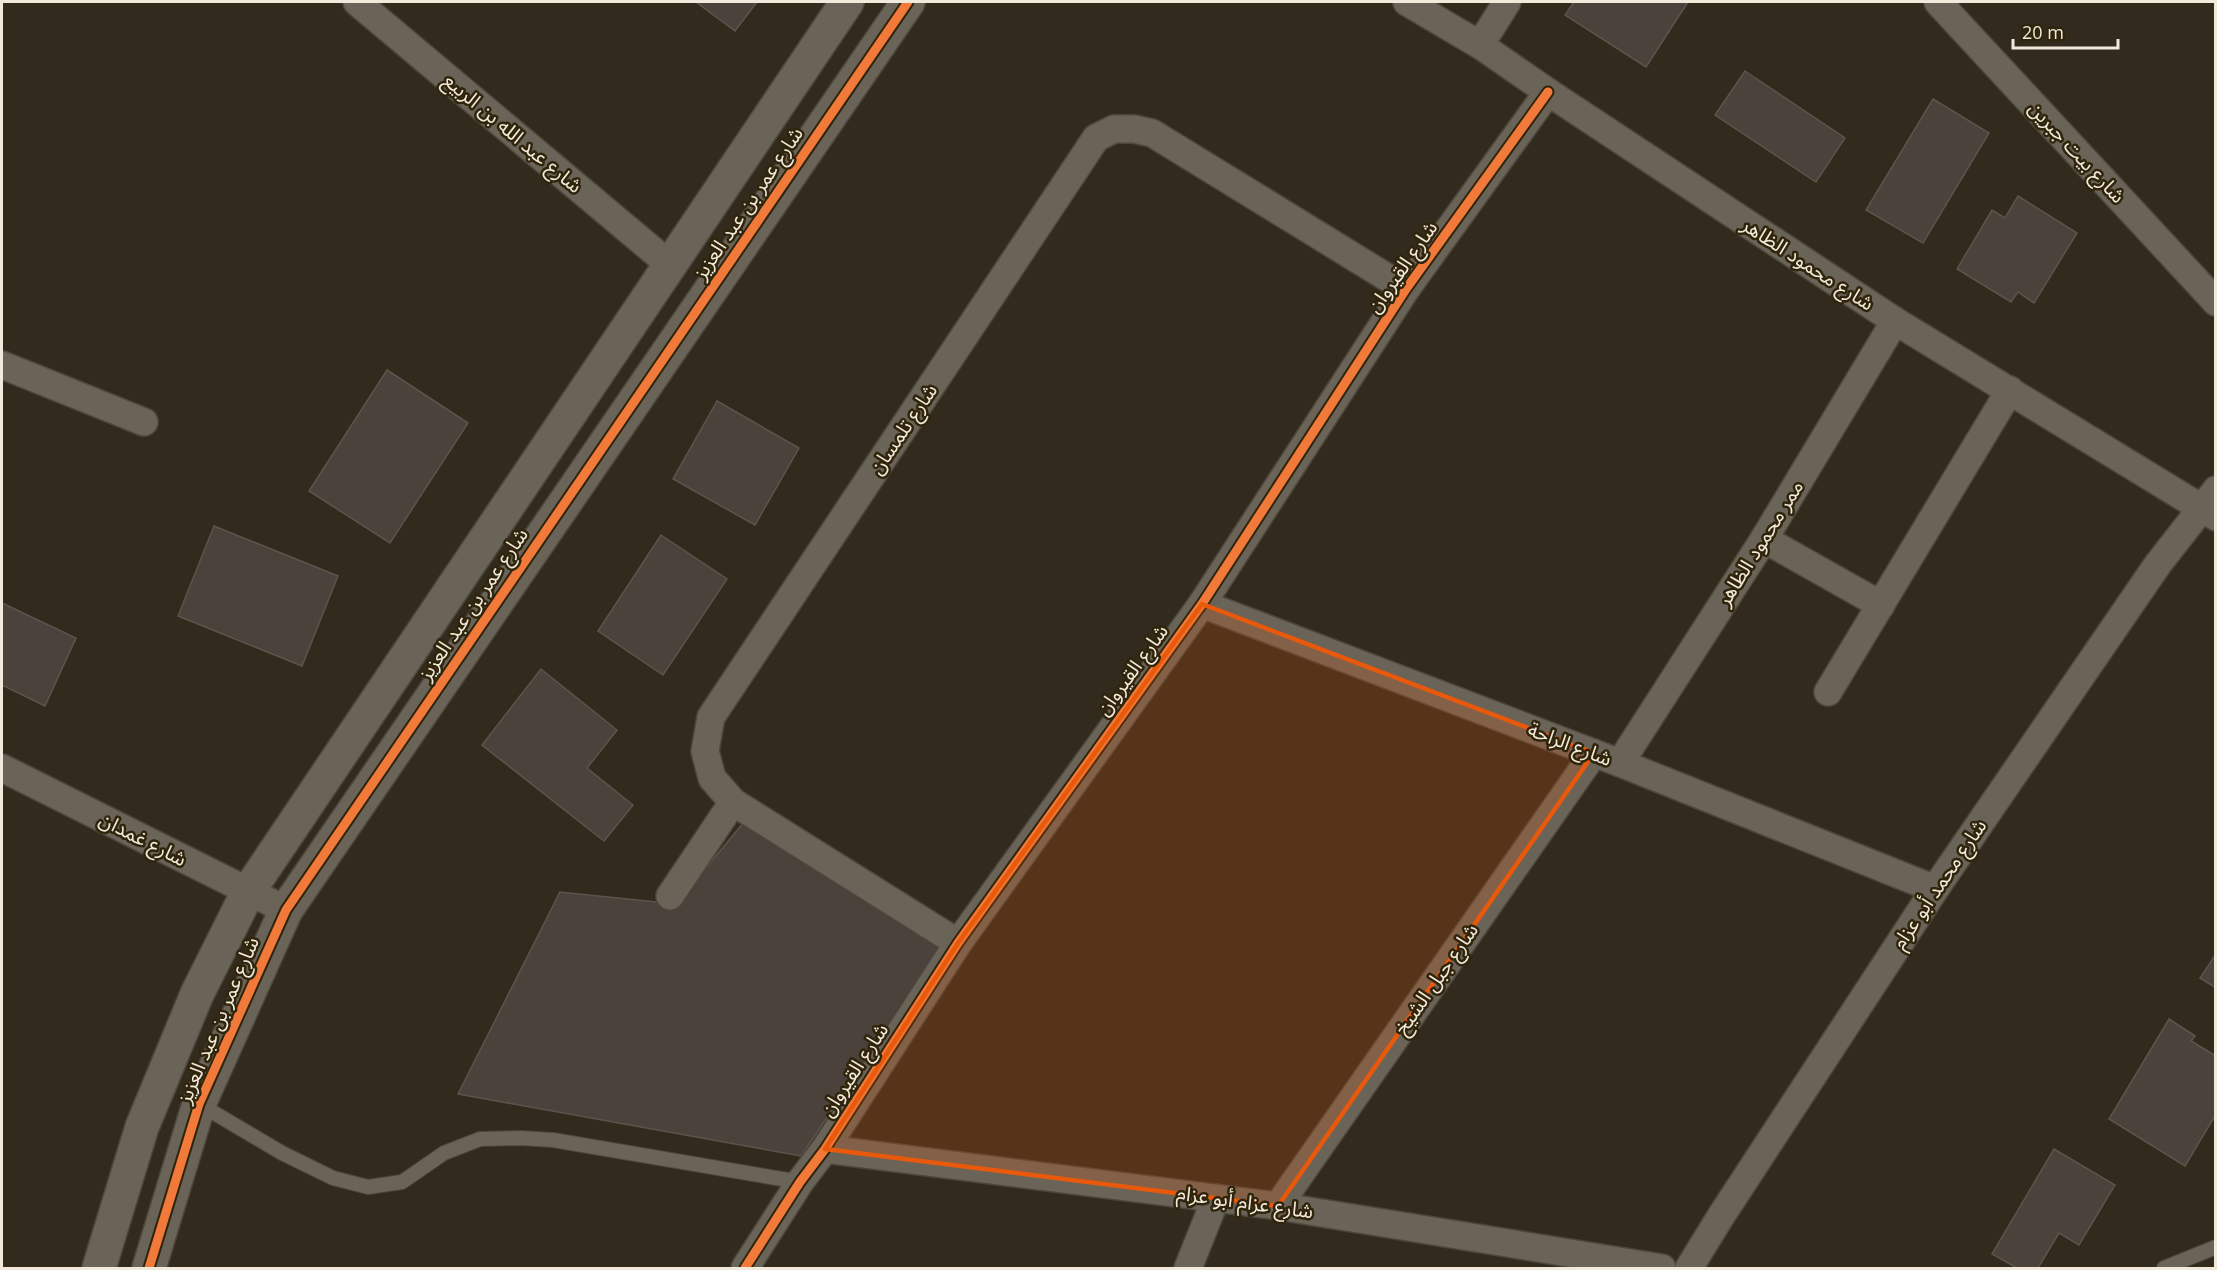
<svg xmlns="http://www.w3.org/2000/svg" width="2217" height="1270" viewBox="0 0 2217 1270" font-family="'Open Sans','Noto Sans Arabic',sans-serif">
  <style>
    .building { fill: #4b423b; stroke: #5d544d; stroke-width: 1.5 }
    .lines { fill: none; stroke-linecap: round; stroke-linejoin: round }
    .service-casing { stroke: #4c463b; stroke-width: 16 }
    .minor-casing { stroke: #4c463b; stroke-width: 30 }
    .tertiary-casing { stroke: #4c463b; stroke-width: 36 }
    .service { stroke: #696358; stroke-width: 14 }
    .minor { stroke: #696358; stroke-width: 27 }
    .tertiary { stroke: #696358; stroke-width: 33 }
    .cycleway-casing { stroke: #30240b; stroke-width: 13 }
    .cycleway { stroke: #f17a3a; stroke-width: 9 }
    .marked { fill: #e8590c; fill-opacity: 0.2; stroke: #e8590c; stroke-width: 4.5; stroke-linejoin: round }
    .labels { text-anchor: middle; stroke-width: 5; stroke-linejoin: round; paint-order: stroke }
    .street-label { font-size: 20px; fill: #f1eadb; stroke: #30240b }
  </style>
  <rect width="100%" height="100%" fill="#322b1d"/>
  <!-- building -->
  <g class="building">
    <path d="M696,2H757L735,31Z"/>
    <path d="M1574,2H1688L1646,67L1565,15Z"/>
    <path d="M1745,71L1845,138L1816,182L1715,115Z"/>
    <path d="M1933,99L1989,133L1923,243L1866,210Z"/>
    <path d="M2018,196L2077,233L2034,303L2018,292L2011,302L1957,269L1992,210L2005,218Z"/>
    <path d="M387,370L468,423L390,543L309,491Z"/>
    <path d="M717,401L799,448L755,525L673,479Z"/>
    <path d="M214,526L338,576L302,666L178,616Z"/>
    <path d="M661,535L727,579L663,675L598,631Z"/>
    <path d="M2,603L76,638L45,706L2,685Z"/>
    <path d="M541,669L617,730L587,768L633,805L604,841L482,745Z"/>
    <path d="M744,822L941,948L801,1156L458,1094L560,892L676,904Z"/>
    <path d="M2216,954V988L2200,978Z"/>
    <path d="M2169,1019L2195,1036L2191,1041L2216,1056V1114L2185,1166L2109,1119Z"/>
    <path d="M2054,1149L2115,1185L2079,1245L2059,1233L2038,1268H2017L1992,1254Z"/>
  </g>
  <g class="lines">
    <!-- service casing -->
    <g class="service-casing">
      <g id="service">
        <path d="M199,1104L282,1153L333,1178L368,1187L402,1182L444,1153L480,1139L520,1138L553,1140L800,1182"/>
        <path d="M2164,1268L2216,1247"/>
      </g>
    </g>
    <!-- minor casing -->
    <g class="minor-casing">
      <g id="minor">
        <path d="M357,2L669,264"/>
        <path d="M1407,2L1480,45L1548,92L1895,321L2216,517"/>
        <path d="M1938,2L2216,302"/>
        <path d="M1480,45L1507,2"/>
        <path d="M2,365L144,422"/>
        <path d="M1764,539L1881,605"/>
        <path d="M1202,604L1620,763L1935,889"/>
        <path d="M1828,692L2010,390"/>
        <path d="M1620,763L1764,539L1895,321"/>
        <path d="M2,768L286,910"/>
        <path d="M670,896L733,802"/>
        <path d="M958,943L733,802L712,778L705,751L711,717L1096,138L1114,129H1134L1152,133L1406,289"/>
        <path d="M825,1149L1278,1206L1662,1268"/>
        <path d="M1278,1206L1594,753"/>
        <path d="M745,1268L800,1182L825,1149L958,943L1202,604L1406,289L1548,92"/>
        <path d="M1188,1268L1216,1198"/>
        <path d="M1689,1268L1721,1216L1935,889L2158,564L2216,490"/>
      </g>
    </g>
    <!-- tertiary casing -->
    <g class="tertiary-casing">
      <g id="tertiary">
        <path d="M99,1268L142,1127L197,994L248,892L847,2"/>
        <path d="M149,1268L199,1104L286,910L908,2"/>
      </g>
    </g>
    <!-- service -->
    <use href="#service" class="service"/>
    <!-- minor -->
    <use href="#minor" class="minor"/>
    <!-- tertiary -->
    <use href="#tertiary" class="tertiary"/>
    <!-- cycleway casing -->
    <g class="cycleway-casing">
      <g id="cycleway">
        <path d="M149,1268L199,1104L286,910L908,2"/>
        <path d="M745,1268L800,1182L825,1149L958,943L1202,604L1406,289L1548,92"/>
      </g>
    </g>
    <!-- cycleway -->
    <use href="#cycleway" class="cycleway"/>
  </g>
  <!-- marked area -->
  <path class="marked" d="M1202,604L1594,753L1278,1206L825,1149L958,943Z"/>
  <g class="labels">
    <!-- street labels -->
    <g class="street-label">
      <text transform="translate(513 133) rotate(40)" y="7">شارع عبد الله بن الربيع</text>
      <text transform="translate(2077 152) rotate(47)" y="7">شارع بيت جبرين</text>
      <text transform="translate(748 203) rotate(-56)" y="7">شارع عمر بن عبد العزيز</text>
      <text transform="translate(1808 264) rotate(33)" y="7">شارع محمود الظاهر</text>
      <text transform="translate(1402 267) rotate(-55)" y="7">شارع القيروان</text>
      <text transform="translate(903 429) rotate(-56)" y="7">شارع تلمسان</text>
      <text transform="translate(1760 543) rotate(-58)" y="7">ممر محمود الظاهر</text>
      <text transform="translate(473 604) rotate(-56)" y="7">شارع عمر بن عبد العزيز</text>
      <text transform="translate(1132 670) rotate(-54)" y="7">شارع القيروان</text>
      <text transform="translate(1570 744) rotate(21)" y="7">شارع الراحة</text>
      <text transform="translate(143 839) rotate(27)" y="7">شارع غمدان</text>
      <text transform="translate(1939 884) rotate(-56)" y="7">شارع محمد أبو عزام</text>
      <text transform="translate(1436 979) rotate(-55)" y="7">شارع جبل الشيخ</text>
      <text transform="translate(218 1020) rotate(-67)" y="7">شارع عمر بن عبد العزيز</text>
      <text transform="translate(854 1070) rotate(-57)" y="7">شارع القيروان</text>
      <text transform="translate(1245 1202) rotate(8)" y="7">شارع عزام أبو عزام</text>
    </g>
  </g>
  <!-- border -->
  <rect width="2217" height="1270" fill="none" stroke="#f1eadb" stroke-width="6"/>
  <!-- scale -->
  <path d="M2013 39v9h105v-9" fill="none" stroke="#f1eadb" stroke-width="3"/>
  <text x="2022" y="39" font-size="18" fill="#f1eadb" stroke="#30240b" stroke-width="4.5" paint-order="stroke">20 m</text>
</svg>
